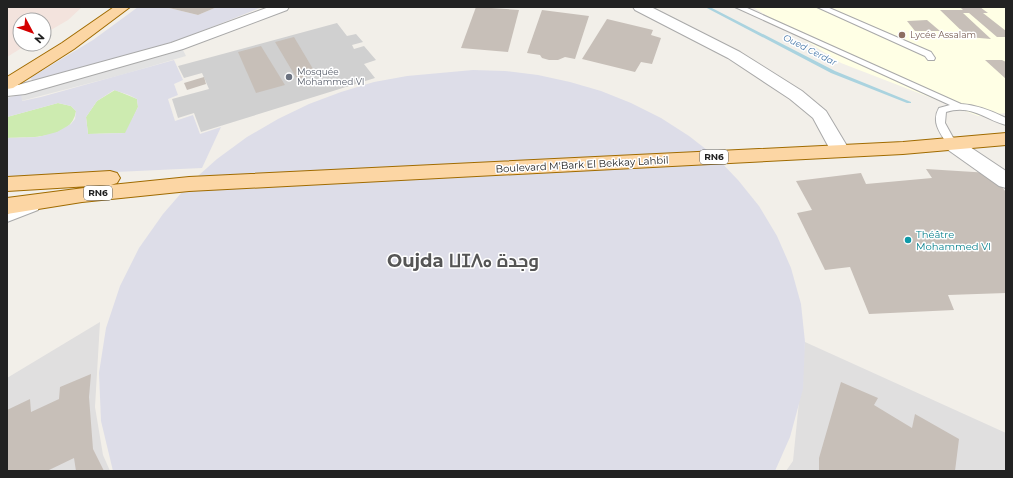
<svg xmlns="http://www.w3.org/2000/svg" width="1013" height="478" viewBox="0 0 1013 478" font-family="Montserrat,Cairo,'Noto Sans Tifinagh',sans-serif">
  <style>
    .residential { fill: #e0dfdf }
    .education { fill: #ffffe5 }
    .religious { fill: #d0d0d0 }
    .military { fill: #f3e3dd }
    .grass { fill: #cdebb0 }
    .parking { fill: #e2e2e2 }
    .plaza { fill: #dddde8; fill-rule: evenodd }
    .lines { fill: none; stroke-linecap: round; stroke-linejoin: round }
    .stream { fill: #aad3df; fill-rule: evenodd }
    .building { fill: #c7bfb8 }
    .service-casing { stroke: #a9a9a9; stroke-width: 2 }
    .minor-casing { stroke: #a9a9a9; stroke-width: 2 }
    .primary-casing { stroke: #a06b00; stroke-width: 2 }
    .service { fill: #fff; fill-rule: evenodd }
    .minor { fill: #fff; fill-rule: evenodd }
    .primary { fill: #fcd6a4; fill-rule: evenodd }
    .education-dot { fill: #8d6e63; stroke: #fff; stroke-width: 1.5 }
    .worship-dot { fill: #6b7280; stroke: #fff; stroke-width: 1.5 }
    .culture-dot { fill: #0f9aa8; stroke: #fff; stroke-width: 1.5 }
    .labels { text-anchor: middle; stroke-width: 3; stroke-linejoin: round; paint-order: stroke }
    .far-education-label { font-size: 9px; fill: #785e54; stroke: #fff; text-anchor: start }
    .far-water-label { font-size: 9px; font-style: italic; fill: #4a7aab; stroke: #fff }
    .far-worship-label { font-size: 9px; fill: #5b616d; stroke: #fff; text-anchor: start }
    .shield { fill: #fff; stroke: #646464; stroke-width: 1 }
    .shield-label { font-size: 9px; font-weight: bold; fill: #222 }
    .street-label { font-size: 10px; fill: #222; stroke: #fff }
    .culture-label { font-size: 10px; fill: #0d838f; stroke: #fff; text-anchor: start }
    .town-label { font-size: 18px; font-weight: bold; fill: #555; stroke: #fff }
  </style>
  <rect width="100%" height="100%" fill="#f2efe9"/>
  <!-- residential -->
  <g class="residential">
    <path d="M100,322L95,407L103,455L110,471H7V378Z"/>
    <path d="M805,342L1006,433V471H786L793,461Z"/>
  </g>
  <!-- education -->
  <path class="education" d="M753,7H1006V113L978,116L841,63Z"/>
  <!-- religious -->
  <path class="religious" d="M337,23L347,36L356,34L363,42L352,45L354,49L364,46L376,60L364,64L375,78L201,132L194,113L178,118L172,99L209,89L202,73L184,78L178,66Z"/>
  <!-- military -->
  <path class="military" d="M7,7H82L68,20L44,34V20H20V44H28L7,57Z"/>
  <!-- grass -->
  <g class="grass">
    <path d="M115,90L137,99L138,107L126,133L88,134L86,117L97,101Z"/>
    <path d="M58,103L71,106L76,111C72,140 29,137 7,138V117Z"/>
  </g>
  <!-- parking -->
  <path class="parking" d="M182,48L186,56L121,75L21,101V94Z"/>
  <!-- plaza -->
  <g class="plaza">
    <path d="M138,7H165L198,15L217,7H262L187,37L150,49L34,82L30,78L93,40Z"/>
    <path d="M174,60L183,80L174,84L178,95L168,99L175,121L193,115L200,134L221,127L202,168L7,177V138L38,137L57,132L71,124L75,119L76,111L71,106L58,103L7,117V98L21,94L22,101L41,97ZM114,90L129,95L137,99L138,107L125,133L88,134L86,117L97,101Z"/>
    <path d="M473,70L505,71L538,75L570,82L601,91L631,103L661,118L689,136L716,157L738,180L759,206L777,236L791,268L801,304L805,342L803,389L790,437L775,471H113L101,421L99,373L106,328L120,286L139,248L163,214L189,184L217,159L247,137L278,119L309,104L341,92L374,82L407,76Z"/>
  </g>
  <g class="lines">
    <!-- stream -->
    <path class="stream" d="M705,7H710L835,71L911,102V103H907L831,73Z"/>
  </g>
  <!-- building -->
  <g class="building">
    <path d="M165,7H217L198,15Z"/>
    <path d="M476,7L519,10L508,52L461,48Z"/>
    <path d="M960,7H980L988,13H983L1006,31L1005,33L1006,37H997L969,13H963L991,39L968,37L940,10H963Z"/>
    <path d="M542,10L589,16L575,59L565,57L558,60H549L542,58L540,55L527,53Z"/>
    <path d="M607,19L653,30L651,35L661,38L652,64L641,62L635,72L582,59Z"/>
    <path d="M927,20L940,31H915L907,21Z"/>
    <path d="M294,37L316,74L297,79L275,42Z"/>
    <path d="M261,46L285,85L256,93L238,52Z"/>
    <path d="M985,60H1002L1006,62V79Z"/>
    <path d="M204,77L206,84L187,90L184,83Z"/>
    <path d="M926,169L990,173L1006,192V293L948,295L954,310L869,314L850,267L825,270L797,213L812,210L796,181L861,173L866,184L932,178Z"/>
    <path d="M91,374L89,397L93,449L104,471H76L74,458L47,471H7V410L30,399L31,412L59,399L60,387Z"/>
    <path d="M841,382L878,398L874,405L912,428L915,414L959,439L955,471H819V458Z"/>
  </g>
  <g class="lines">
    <!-- service casing -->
    <g class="service-casing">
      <g id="service">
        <path d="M735,7H745L961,104C977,105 992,111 1006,118V125C984,119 971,104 946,112L945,123L956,143L954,145H948C940,133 931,122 939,108L950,105Z"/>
        <path d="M817,7H827L931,52L935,58L934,60H928L925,56Z"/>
        <path d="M34,203L38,204L39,207L38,210L7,222V214Z"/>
      </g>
    </g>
    <!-- minor casing -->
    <g class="minor-casing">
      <g id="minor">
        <path d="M269,7H289L287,10L183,49L25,94L7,96V86L18,85L171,43Z"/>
        <path d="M633,7H651L740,52L802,91L826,111L850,151L847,155L840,157L833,155L813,118L790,99L728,58L635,10Z"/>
        <path d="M951,137L958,139L1006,171V188L999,186L944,147L942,143L944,139Z"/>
      </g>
    </g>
    <!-- primary casing -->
    <g class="primary-casing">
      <g id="primary">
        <path d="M114,7H130L74,49L13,88L7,89V77L62,43Z"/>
        <path d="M1006,133V145L903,154L189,191L82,202L7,214V198L107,185L7,191V177L110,171L117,173L120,178L117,183L111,185L189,177L903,142Z"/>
      </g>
    </g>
    <!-- service -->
    <use href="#service" class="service"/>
    <!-- minor -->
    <use href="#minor" class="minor"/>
    <!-- primary -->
    <use href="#primary" class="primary"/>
  </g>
  <!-- markers -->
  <circle class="education-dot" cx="902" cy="35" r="4"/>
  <circle class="worship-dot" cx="289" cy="77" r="4"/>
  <circle class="culture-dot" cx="908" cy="240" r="4"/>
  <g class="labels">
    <!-- far-education labels -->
    <g class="far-education-label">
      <text x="910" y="38">Lycée Assalam</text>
    </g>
    <!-- far-water labels -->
    <g class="far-water-label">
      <text transform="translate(810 50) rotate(27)" y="3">Oued Cerdar</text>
    </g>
    <!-- far-worship labels -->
    <g class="far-worship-label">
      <text x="297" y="75">Mosquée<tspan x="297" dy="10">Mohammed VI</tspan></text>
    </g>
    <!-- shield labels -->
    <g class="shield">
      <rect x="700" y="150" width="28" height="14" rx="3"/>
      <rect x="84" y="186" width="28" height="14" rx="3"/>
    </g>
    <g class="shield-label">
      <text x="714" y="160">RN6</text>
      <text x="98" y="196">RN6</text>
    </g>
    <!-- street labels -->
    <g class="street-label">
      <text transform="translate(582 164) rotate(-3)" y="4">Boulevard M'Bark El Bekkay Lahbil</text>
    </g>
    <!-- culture labels -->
    <g class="culture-label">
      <text x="916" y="238">Théâtre<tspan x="916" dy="12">Mohammed VI</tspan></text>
    </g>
    <!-- town labels -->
    <g class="town-label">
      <text x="463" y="267">Oujda ⵡⵊⴷⴰ وجدة</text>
    </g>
  </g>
  <!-- border -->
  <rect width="1013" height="478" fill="none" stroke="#222222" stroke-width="16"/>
  <!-- north arrow -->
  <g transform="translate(32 32) rotate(131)"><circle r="19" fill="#ffffff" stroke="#a7a7a7"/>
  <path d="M0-3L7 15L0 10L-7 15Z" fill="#d40000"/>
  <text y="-6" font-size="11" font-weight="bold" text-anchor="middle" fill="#222222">N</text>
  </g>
</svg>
